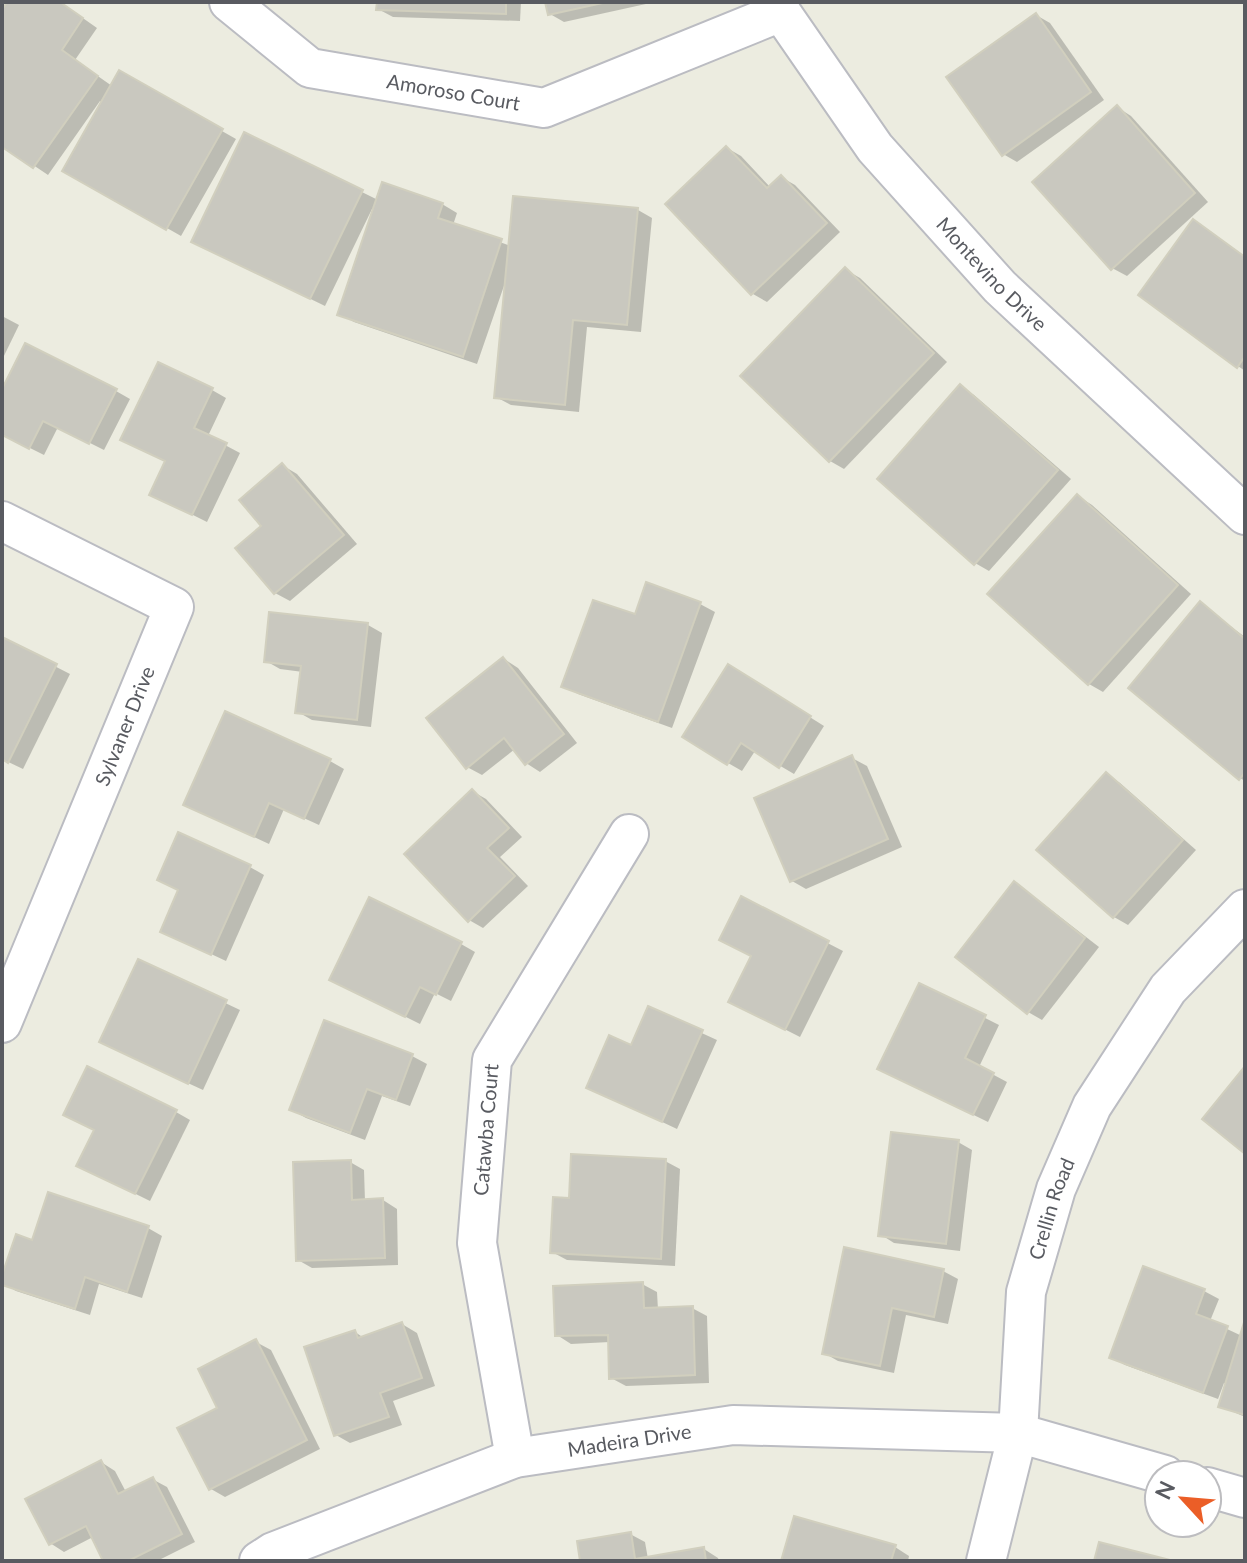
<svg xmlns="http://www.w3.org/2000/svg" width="1247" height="1563" viewBox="0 0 1247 1563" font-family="Lato,sans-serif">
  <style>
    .shadow { fill: #0003 }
    .building { fill: #c9c8bf; stroke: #d1cfbe; stroke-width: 2 }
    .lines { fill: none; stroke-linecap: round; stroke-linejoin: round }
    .minor-casing { stroke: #bbbcc2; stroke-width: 42 }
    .minor { stroke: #fff; stroke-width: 38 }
    .labels { text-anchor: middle; stroke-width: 7; stroke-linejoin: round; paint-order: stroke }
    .street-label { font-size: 20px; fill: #595b61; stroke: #fff }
  </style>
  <rect width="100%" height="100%" fill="#ecece0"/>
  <!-- shadow -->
  <g class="shadow">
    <path d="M10,2H60L97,28L75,60L112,86L120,73L236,139L181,236L65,170L103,103L100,101L48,175L2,144V13Z"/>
    <path d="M379,2H521L520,21L393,17L378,9Z"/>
    <path d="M547,2H655L564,22L550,14Z"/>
    <path d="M1036,15L1050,23L1104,100L1017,162L1003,154Z"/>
    <path d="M1117,107L1131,116L1208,202L1127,276L1112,268Z"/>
    <path d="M245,134L378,200L442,204L457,213L453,225L511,246L638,210L652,218L641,332L587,327L579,412L511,405L496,397L506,280L477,364L354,322L340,314L375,210L372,209L325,306L208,249Z"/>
    <path d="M727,148L741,156L771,188L781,177L795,185L840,232L767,302L753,294L668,204Z"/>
    <path d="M1245,257V371L1238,366Z"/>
    <path d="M846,270L860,278L947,362L844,469L830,461Z"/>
    <path d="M2,316L19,325L2,360Z"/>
    <path d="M960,386L974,395L1071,479L989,571L975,563Z"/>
    <path d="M212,390L226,398L208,436L240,453L207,522L151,494Z"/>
    <path d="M116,391L130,399L104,450L58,427L44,455L2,434V393Z"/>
    <path d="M282,465L297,474L357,544L290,601L275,593L238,548L263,526Z"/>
    <path d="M1078,496L1092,505L1191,594L1103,692L1089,684Z"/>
    <path d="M648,585L700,604L715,612L672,728L578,694L564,686L636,617Z"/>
    <path d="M1200,604L1245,637V781L1240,778Z"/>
    <path d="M368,625L382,633L371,727L312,720L298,712L303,672L280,669L266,661Z"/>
    <path d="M2,639L70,674L23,769L2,759Z"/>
    <path d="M504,659L518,668L577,743L540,772L526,763L515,749L482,775L467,767Z"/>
    <path d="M743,675L824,726L794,774L755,751L742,771L728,763Z"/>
    <path d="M852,758L867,766L902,847L806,889L792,881Z"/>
    <path d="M330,761L344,769L319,825L284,809L269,844L185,805Z"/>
    <path d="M1106,774L1120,783L1196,850L1128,925L1114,917Z"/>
    <path d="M472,791L486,799L522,837L500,857L528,886L483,928L469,920Z"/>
    <path d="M250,867L264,875L226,961L162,931Z"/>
    <path d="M1014,884L1028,892L1099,947L1042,1020L1028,1012Z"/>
    <path d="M742,899L843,951L800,1037L745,1009L753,956Z"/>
    <path d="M461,944L475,952L451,1001L435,993L420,1024L346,987Z"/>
    <path d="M139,962L240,1010L203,1090L116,1050Z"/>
    <path d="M920,985L999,1025L979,1067L1007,1082L988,1122L894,1076Z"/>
    <path d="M649,1009L717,1040L677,1129L588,1087L632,1048Z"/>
    <path d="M325,1023L412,1056L427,1064L410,1106L382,1096L365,1140L306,1118L292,1110Z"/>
    <path d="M176,1112L190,1120L150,1201L93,1173Z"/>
    <path d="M958,1142L972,1150L960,1251L894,1243L880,1234Z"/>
    <path d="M665,1161L680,1169L675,1266L567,1260L552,1252L571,1200Z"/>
    <path d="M350,1162L364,1170L365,1201L383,1200L397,1209L398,1265L312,1268L298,1260Z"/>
    <path d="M148,1228L162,1236L142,1298L99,1284L90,1315L16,1291L2,1283L34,1243Z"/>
    <path d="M1144,1268L1204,1291L1219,1299L1210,1321L1242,1336L1245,1325V1417L1220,1406L1227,1384L1224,1383L1218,1399L1125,1365L1111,1357Z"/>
    <path d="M943,1271L958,1279L948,1324L906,1315L894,1373L838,1361L824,1353Z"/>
    <path d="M642,1284L657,1292L658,1310L692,1308L707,1316L709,1383L626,1386L611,1378L610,1342L571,1344L557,1335Z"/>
    <path d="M402,1324L417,1333L435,1386L393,1401L402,1425L350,1443L336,1435L355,1332L364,1338Z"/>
    <path d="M256,1342L271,1350L320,1449L225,1497L211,1489L220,1409Z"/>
    <path d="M101,1462L115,1471L126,1492L152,1479L167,1487L195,1542L157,1561H105L93,1537L64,1552L50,1543Z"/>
    <path d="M630,1534L645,1542L648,1559L704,1549L718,1558L719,1561H582Z"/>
    <path d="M895,1547L909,1556L908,1561H783Z"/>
  </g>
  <!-- building -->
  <g class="building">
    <path d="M7,2H60L83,18L62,50L98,76L33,168L2,147V10Z"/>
    <path d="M377,2H506V14L376,10Z"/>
    <path d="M545,2H607L548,15Z"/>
    <path d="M1036,13L1091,92L1002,156L946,77Z"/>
    <path d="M119,70L223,129L166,230L62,171Z"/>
    <path d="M1117,105L1195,193L1111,270L1032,182Z"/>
    <path d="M244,132L363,190L310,299L191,242Z"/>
    <path d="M726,146L767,188L781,175L827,223L751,295L665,204Z"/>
    <path d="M382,182L443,203L438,218L502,239L463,357L337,315Z"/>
    <path d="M513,196L638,208L627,325L573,320L565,405L494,398Z"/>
    <path d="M1193,219L1245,257V356L1237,368L1138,295Z"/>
    <path d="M845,267L934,353L829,462L740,376Z"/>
    <path d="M25,343L117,389L89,444L43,421L29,449L2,435V389Z"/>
    <path d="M158,362L213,388L194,428L227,443L192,515L149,495L165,461L120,440Z"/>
    <path d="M960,384L1058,470L974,565L877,479Z"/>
    <path d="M282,463L344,535L274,594L235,548L261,526L239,500Z"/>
    <path d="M1077,494L1178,585L1088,685L987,594Z"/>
    <path d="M646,582L701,602L658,722L561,687L593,600L635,614Z"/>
    <path d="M1200,601L1245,639V772L1239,780L1128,688Z"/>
    <path d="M269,612L368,623L357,720L295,713L301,666L264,662Z"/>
    <path d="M2,637L57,664L8,763L2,759Z"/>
    <path d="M503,657L564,734L525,765L504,738L466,769L426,718Z"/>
    <path d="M728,664L811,716L779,768L741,743L727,765L682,737Z"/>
    <path d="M225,711L331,759L304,819L269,803L254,837L183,805Z"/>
    <path d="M852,755L888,839L790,882L754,798Z"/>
    <path d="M1106,772L1183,840L1113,918L1036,850Z"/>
    <path d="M472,789L509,828L487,848L515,876L468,922L404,854Z"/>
    <path d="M178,832L251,865L211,955L160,932L178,890L157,880Z"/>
    <path d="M1014,881L1085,938L1027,1014L955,957Z"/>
    <path d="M741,896L829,941L785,1030L728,1002L751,956L719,940Z"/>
    <path d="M369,897L462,942L436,995L420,987L405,1017L329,980Z"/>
    <path d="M138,959L227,1000L188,1084L99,1042Z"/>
    <path d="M919,983L986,1015L965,1058L994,1073L973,1115L877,1069Z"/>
    <path d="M648,1006L703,1030L662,1122L586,1088L609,1035L631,1045Z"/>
    <path d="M324,1020L413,1054L396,1100L367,1089L350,1133L289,1110Z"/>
    <path d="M87,1066L177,1110L135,1194L76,1166L94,1130L63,1115Z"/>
    <path d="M1245,1066V1154L1202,1119Z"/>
    <path d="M891,1132L959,1140L946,1244L878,1236Z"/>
    <path d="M571,1154L666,1159L661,1259L550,1253L553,1197L569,1198Z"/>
    <path d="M351,1160L352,1200L383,1198L385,1258L296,1261L293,1162Z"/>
    <path d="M48,1192L149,1226L127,1292L85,1277L75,1309L2,1285V1275L16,1234L32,1240Z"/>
    <path d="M844,1247L944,1269L934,1317L892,1308L880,1366L822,1354Z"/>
    <path d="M1143,1266L1205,1289L1196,1314L1228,1326L1203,1393L1109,1358Z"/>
    <path d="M643,1282L644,1308L693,1306L695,1375L609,1379L608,1335L555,1336L553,1286Z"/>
    <path d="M1245,1319V1415L1218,1407Z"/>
    <path d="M402,1322L422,1378L380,1393L389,1417L334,1436L304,1347L355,1330L358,1338Z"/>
    <path d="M256,1339L307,1440L209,1490L177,1428L217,1408L198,1369Z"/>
    <path d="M101,1460L118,1494L153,1477L182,1534L128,1561H103L86,1526L49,1545L25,1499Z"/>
    <path d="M794,1516L896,1545L891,1561H781Z"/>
    <path d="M631,1532L635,1559L704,1547L706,1561H580L577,1541Z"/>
    <path d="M1099,1542L1170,1560L1094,1561Z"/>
  </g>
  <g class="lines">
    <!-- minor casing -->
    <g class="minor-casing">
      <g id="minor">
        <path id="s1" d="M229,2L310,68L544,108L781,12"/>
        <path id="s2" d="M777,2L781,12L875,148L1000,287L1245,515"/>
        <path d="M2,521L174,607L2,1023"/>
        <path id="s3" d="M515,1458L477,1243L492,1060L629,834"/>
        <path d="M1207,1487L1245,1498"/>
        <path id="s4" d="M259,1561L273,1552L515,1458L733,1425L1018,1433L1165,1475"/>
        <path id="s5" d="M986,1561L1018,1433L1026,1292L1056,1189L1092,1106L1168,989L1245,909"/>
      </g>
    </g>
    <!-- minor -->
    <use href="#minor" class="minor"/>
  </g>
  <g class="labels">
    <!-- street labels -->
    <g class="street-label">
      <text dy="7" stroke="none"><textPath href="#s1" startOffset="250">Amoroso Court</textPath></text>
      <text dy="7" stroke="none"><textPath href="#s2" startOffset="348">Montevino Drive</textPath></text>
      <text transform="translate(125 726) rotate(-68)" y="7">Sylvaner Drive</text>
      <text dy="7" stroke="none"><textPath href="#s3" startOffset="332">Catawba Court</textPath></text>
      <text dy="7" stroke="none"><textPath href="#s5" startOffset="360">Crellin Road</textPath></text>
      <text dy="7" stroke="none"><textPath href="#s4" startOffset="392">Madeira Drive</textPath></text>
    </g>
  </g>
  <!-- border -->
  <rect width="1247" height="1563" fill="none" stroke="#595b61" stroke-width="8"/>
  <!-- north arrow -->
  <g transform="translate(1183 1499) rotate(296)"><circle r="38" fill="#ffffff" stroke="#bdbdc0" stroke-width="2"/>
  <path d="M0-6L14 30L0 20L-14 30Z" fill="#eb5e27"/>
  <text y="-12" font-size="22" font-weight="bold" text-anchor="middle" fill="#595b61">N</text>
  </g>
</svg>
